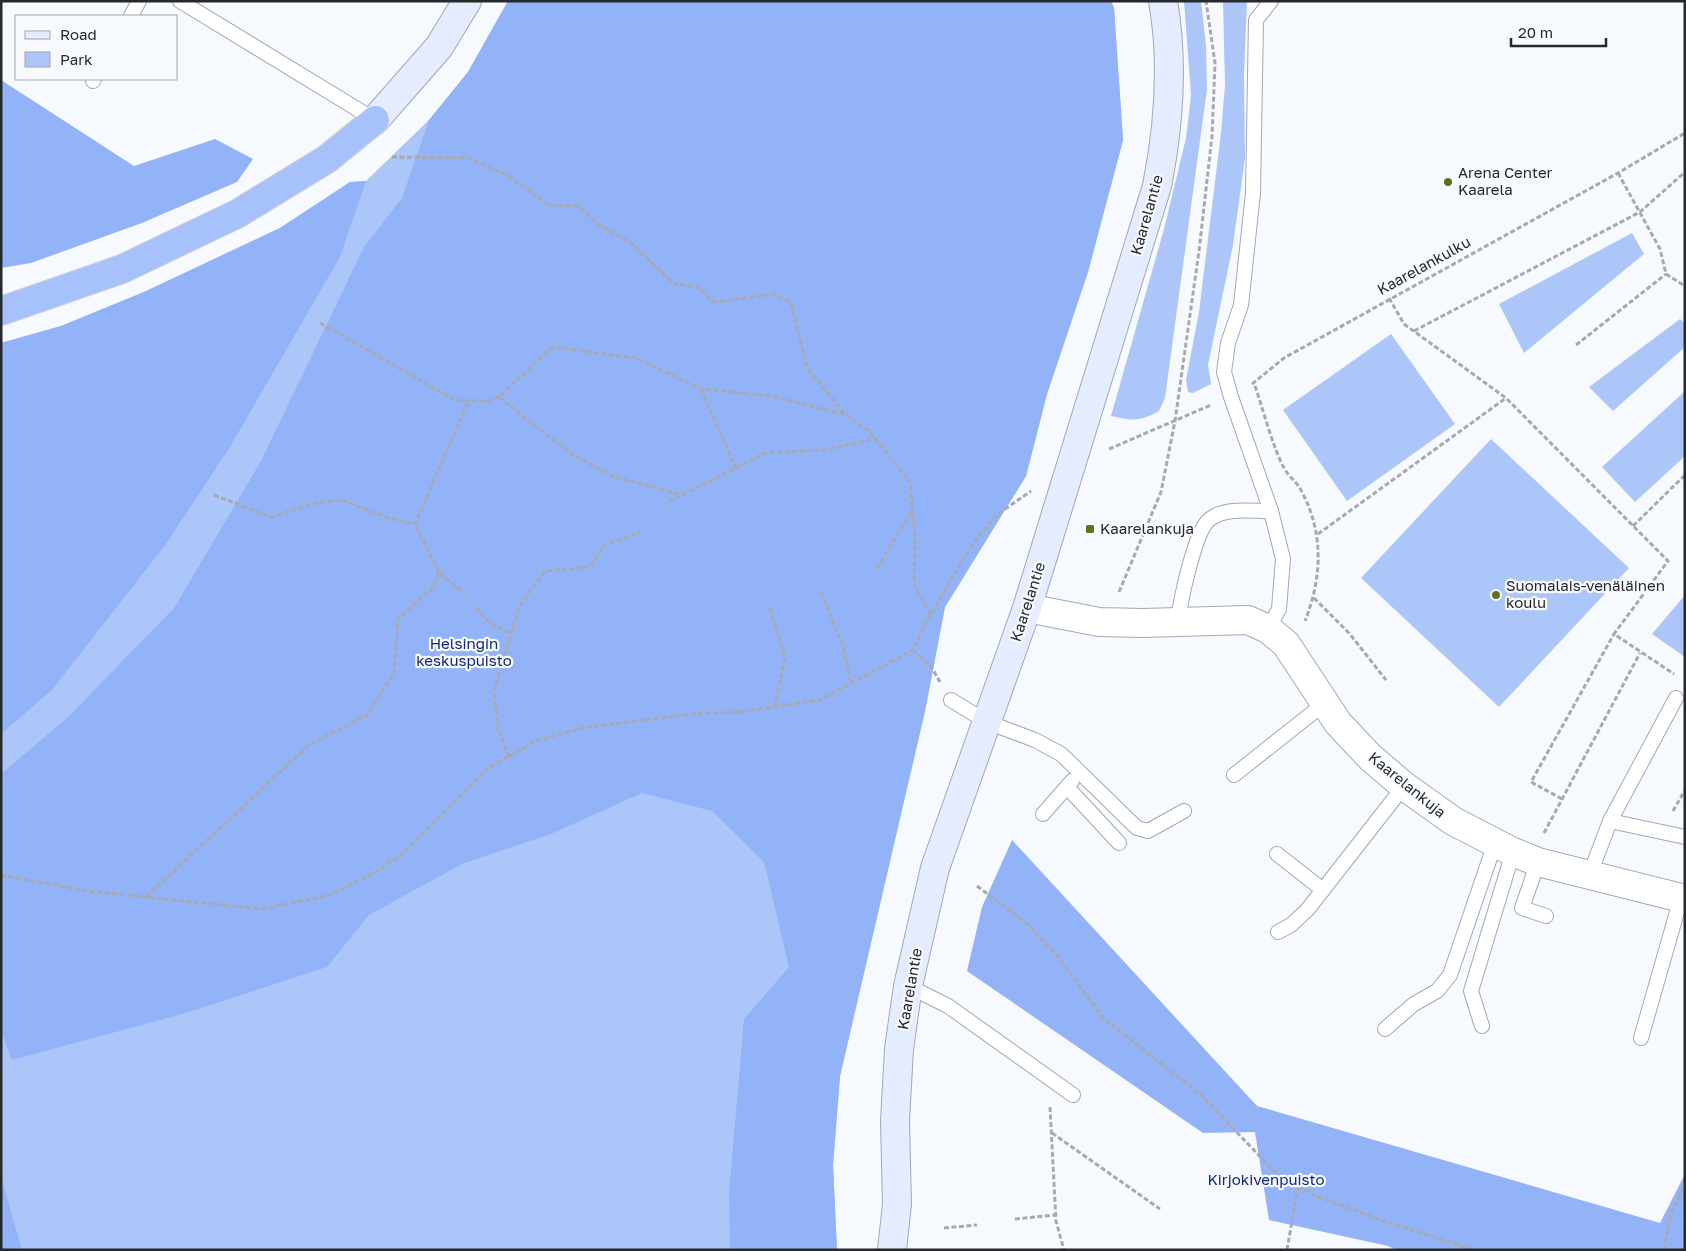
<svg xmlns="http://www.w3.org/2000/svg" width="1686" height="1251" viewBox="0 0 1686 1251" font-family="'Golos Text',sans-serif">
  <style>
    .green { fill: #adc6fa }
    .forest { fill: #93b3f9 }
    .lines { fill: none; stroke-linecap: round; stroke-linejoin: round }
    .lane-casing { stroke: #a3a9b4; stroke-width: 16 }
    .street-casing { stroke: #a3a9b4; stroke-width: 30 }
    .secondary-casing { stroke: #a3a9b4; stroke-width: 30 }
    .highway-casing { stroke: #d4d4d5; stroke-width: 30 }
    .path { stroke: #a7a9ae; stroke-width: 3; stroke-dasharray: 5 2.5; stroke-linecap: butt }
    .lane { stroke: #fff; stroke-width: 14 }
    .street { stroke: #fff; stroke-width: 28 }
    .secondary { stroke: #e4ecfe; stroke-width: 28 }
    .highway { stroke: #a6c1fb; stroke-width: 28 }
    .poi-dot { fill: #64701b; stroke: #f6f9fe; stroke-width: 2 }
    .labels { text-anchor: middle; stroke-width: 4.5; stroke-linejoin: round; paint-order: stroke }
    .poi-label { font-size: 15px; fill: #26282d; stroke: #f6f9fe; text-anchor: start }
    .street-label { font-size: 15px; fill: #26282d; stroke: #f6f9fe }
    .park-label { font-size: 15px; fill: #102877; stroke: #f6f9fe }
  </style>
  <rect width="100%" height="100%" fill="#f6f9fe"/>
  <!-- green -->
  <g class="green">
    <path d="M508,1H1111L1114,8L1123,140L1088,272L1047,394L1026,476L945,607L925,711L840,1076L833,1165L837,1250H1V343L61,326L144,292L280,228L350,182L366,181L429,120L468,72Z"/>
    <path d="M1184,1H1201L1206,45L1207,89L1165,398L1159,411C1139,422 1133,421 1111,416L1164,229L1186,138L1191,95Z"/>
    <path d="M1223,1H1247L1244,75L1245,158L1233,245L1208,365L1211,384L1193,393L1188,392L1186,380L1199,312L1221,133L1225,85Z"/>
    <path d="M1632,233L1644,254L1524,353L1499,304Z"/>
    <path d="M1680,319L1685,324V347L1613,411L1589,387Z"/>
    <path d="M1391,334L1455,424L1347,501L1283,410Z"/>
    <path d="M1685,391V456L1635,502L1602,467Z"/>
    <path d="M1491,439L1629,568L1499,707L1361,578Z"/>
    <path d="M1685,595V657L1652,634Z"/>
  </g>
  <!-- forest -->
  <g class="forest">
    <path d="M508,1H1111L1114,8L1123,140L1088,272L1047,394L1026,476L945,607L925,711L840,1076L833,1165L837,1250H730L729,1193L744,1019L789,967L764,862L712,811L642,793L551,834L462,864L369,915L327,967L186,1013L12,1060L1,1031V774L69,716L174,608L261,461L364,247L402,198L429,120L468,72Z"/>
    <path d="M1,80L134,166L215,139L253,159L237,182L142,223L31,263L1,268Z"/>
    <path d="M366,181L340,257L230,447L166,544L52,690L1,734V343L61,326L144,292L280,228L350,182Z"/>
    <path d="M1012,840L1257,1106L1660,1223L1685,1174V1250H1396L1388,1246L1269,1220L1255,1132L1203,1133L967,971L982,907Z"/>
    <path d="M1,1177L22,1250H1Z"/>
  </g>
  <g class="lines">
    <!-- lane casing -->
    <g class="lane-casing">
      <g id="lane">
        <path d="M180,1L375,120"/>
        <path d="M131,16L139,1"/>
        <path d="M93,81L94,79"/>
        <path d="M1271,511L1231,397L1224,372L1228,343L1241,305L1253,193L1256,20L1271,1"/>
        <path d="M1178,622C1180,603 1195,529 1210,519C1226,507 1251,511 1271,511L1283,559L1279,609L1268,629"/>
        <path d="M951,700L987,722L1035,740L1061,754L1137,828L1148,831L1184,811"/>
        <path d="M1234,775L1325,703"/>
        <path d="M1067,787L1119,843"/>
        <path d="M1043,814L1072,781"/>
        <path d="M1610,821L1685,837"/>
        <path d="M1277,854L1323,890"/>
        <path d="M1538,862L1522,908L1546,916"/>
        <path d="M1590,874L1610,821L1676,698"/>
        <path d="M1278,932L1291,925L1308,909L1404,786"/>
        <path d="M908,986L948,1006L1073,1095"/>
        <path d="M1482,1026L1471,991L1513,852"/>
        <path d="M1385,1029L1414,1004L1437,991L1450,975L1495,843"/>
        <path d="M1641,1038L1681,898"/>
      </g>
    </g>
    <!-- street casing -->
    <g class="street-casing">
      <path id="street" d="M1027,608L1099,622L1143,623L1248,620L1268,629L1286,644L1338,723L1370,757L1404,786L1453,821L1513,852L1538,862L1685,899"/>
    </g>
    <!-- secondary casing -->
    <g class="secondary-casing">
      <g id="secondary">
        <path d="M375,120L439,47L467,1"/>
        <path d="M892,1250L897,1204L895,1121L899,1049L908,986L935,868L1027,608L1157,186C1169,125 1174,63 1163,1"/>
      </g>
    </g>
    <!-- highway casing -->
    <g class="highway-casing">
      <path id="highway" d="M1,311L122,269L237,214L327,159L375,120"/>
    </g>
    <!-- path -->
    <g class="path">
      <path d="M392,157L468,158L509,176L550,206H577L599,225L631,243L673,283L699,288L714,302L776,294L791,303L807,368L845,414L869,431L910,482L915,538L914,584L930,614"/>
      <path d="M1618,173L1660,249L1666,274L1685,286"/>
      <path d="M1389,298L1404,324L1506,398L1668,561L1614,634L1674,674"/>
      <path d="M320,323L455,400L488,401L499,397L552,347L636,358L701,389L770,396L844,414"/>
      <path d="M1414,331L1640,212L1685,172"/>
      <path d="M1576,345L1666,274"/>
      <path d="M1252,384L1284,358L1618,173L1685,133"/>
      <path d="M1255,386C1263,409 1273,448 1284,468C1289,477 1298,483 1302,492C1324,534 1322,578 1305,621"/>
      <path d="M701,389L736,468"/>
      <path d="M499,397L573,455L615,477L682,495"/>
      <path d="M1109,449L1211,405"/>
      <path d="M214,495L271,517L312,504L341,500L389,518L415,524"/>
      <path d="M669,502L765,453L824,450L875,439"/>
      <path d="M1633,526L1685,475"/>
      <path d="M1318,534L1506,398"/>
      <path d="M877,568L912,511"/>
      <path d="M439,572L415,524L469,400"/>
      <path d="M821,592L843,646L851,684"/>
      <path d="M1119,592L1161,492L1175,421L1199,251L1212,136L1215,63L1206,1"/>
      <path d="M1314,598L1349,633L1386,680"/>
      <path d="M476,608L489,622L511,634"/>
      <path d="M770,608L785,658L774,708"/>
      <path d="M913,650L932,668L940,682"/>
      <path d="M509,757L498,728L494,690L520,605L545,571L590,567L604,545L641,532"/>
      <path d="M1562,799L1531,782L1614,634"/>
      <path d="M1673,811L1685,790"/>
      <path d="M1544,833L1640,653"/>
      <path d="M1,875L87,891L263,909L330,895L372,874L401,855L488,768L536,741L582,728L700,713L738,712L820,700L913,650L924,626L960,564L980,534L998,514L1031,491"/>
      <path d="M977,886L1030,926L1057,956L1104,1019L1200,1094L1274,1171L1316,1196L1381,1220L1475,1250"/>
      <path d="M146,897L309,745L367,715L394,673L398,619L434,587L439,572L465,594"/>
      <path d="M1050,1107L1056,1221L1064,1250"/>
      <path d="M1052,1133L1160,1209"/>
      <path d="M1015,1219L1056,1215"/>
      <path d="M944,1228L977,1225"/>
      <path d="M1287,1250L1298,1186"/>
      <path d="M1664,1250L1671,1213L1685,1187"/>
    </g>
    <!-- lane -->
    <use href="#lane" class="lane"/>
    <!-- street -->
    <use href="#street" class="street"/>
    <!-- secondary -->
    <use href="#secondary" class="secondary"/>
    <!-- highway -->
    <use href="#highway" class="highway"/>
  </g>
  <!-- markers -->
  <g class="poi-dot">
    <circle cx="1448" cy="182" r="5"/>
    <rect x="1085" y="524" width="10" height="10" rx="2.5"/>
    <circle cx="1496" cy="595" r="5"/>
  </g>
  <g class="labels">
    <!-- poi labels -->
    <g class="poi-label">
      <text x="1458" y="178">Arena Center<tspan x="1458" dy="17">Kaarela</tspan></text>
      <text x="1100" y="534">Kaarelankuja</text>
      <text x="1506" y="591">Suomalais-venäläinen<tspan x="1506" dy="17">koulu</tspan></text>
    </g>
    <!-- street labels -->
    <g class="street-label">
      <text transform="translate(1147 215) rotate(-74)" y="5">Kaarelantie</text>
      <text transform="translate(1424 266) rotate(-29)" y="5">Kaarelankulku</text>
      <text transform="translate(1028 602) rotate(-72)" y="5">Kaarelantie</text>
      <text transform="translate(1407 785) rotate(39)" y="5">Kaarelankuja</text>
      <text transform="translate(910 989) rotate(-80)" y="5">Kaarelantie</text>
    </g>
    <!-- park labels -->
    <g class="park-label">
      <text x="464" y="649">Helsingin<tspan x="464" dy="17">keskuspuisto</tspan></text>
      <text x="1266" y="1185">Kirjokivenpuisto</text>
    </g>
  </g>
  <!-- border -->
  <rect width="1686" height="1251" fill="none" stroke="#26282d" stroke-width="5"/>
  <!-- legend -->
  <rect x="15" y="15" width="162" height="65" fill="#f6f9fe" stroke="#a3a5aa"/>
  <rect x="25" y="31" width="25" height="8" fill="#e4ecfe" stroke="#a3a5aa"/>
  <text x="60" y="40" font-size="15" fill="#26282d">Road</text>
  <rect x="25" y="52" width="25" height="15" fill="#adc6fa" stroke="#a3a5aa"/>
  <text x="60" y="65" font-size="15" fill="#26282d">Park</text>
  <!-- scale -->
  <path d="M1511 38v8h95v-8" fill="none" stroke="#26282d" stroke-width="2.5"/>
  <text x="1518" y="38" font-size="15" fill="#26282d" stroke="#f6f9fe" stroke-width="4" paint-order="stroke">20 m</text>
</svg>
